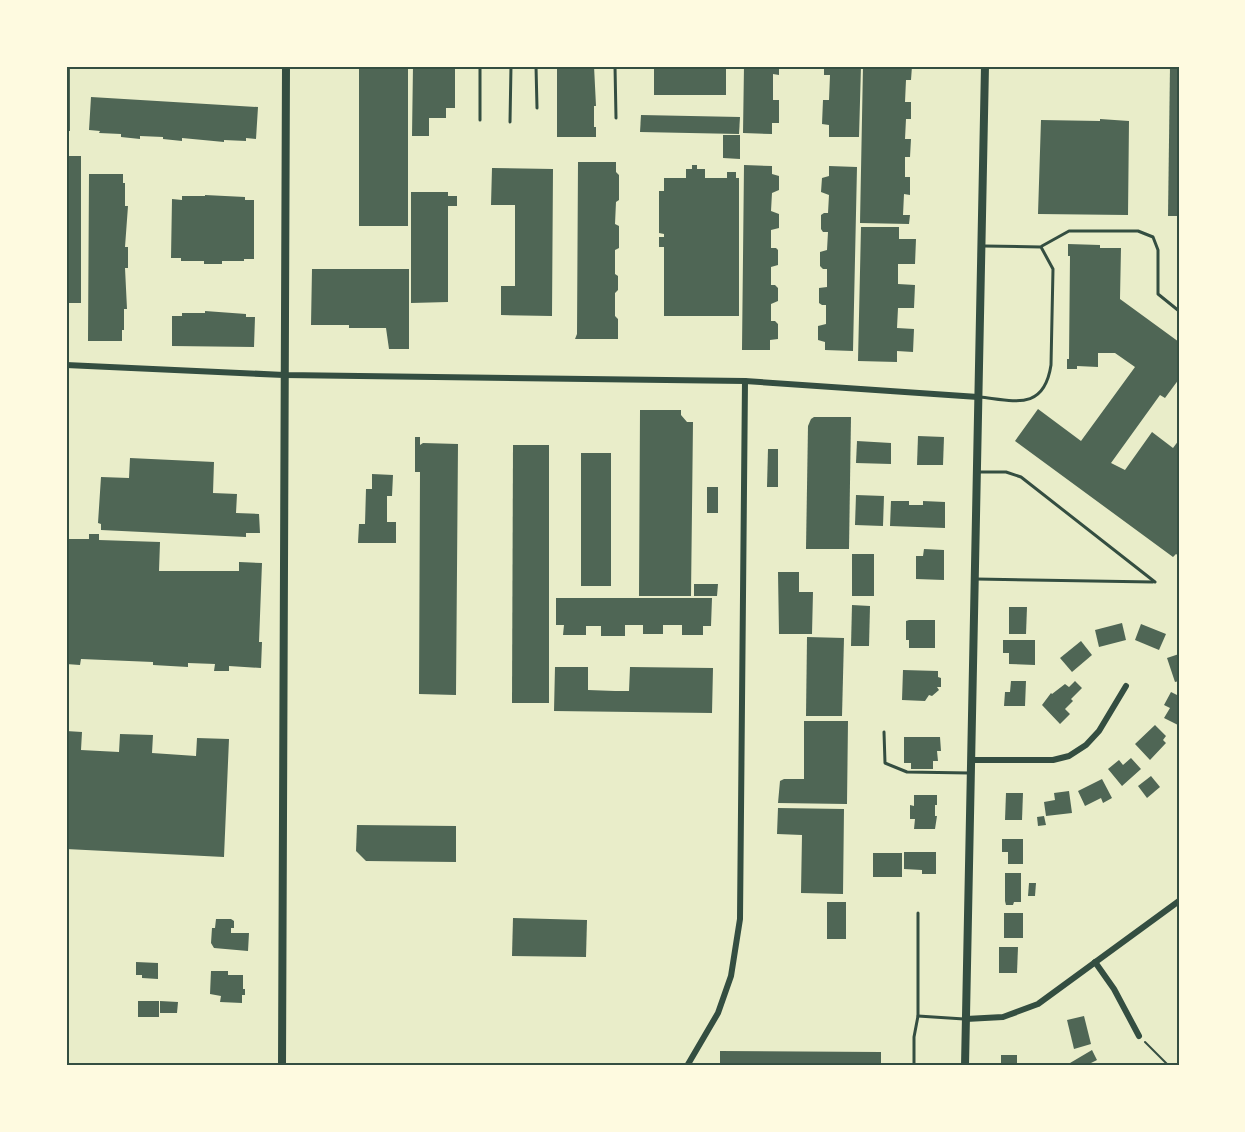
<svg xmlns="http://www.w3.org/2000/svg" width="1245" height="1132" viewBox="0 0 1245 1132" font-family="'DM Sans',sans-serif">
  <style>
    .building { fill: #4f6655 }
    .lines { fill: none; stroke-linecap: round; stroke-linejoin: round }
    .path { stroke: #344e41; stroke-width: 2 }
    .service { stroke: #344e41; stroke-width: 3 }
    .minor { stroke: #344e41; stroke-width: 6 }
    .tertiary { stroke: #344e41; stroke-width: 8 }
    .neatline { fill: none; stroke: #344e41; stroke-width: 2 }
  </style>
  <rect width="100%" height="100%" fill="#e9edc9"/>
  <!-- building -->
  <g class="building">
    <rect x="66" y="66" width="4" height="65"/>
    <rect x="359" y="66" width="49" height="160"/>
    <path d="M413,66H455V108H446V118H429V136H412Z"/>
    <path d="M557,66H594L596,106H594V127H596V137H557Z"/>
    <path d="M654,66H679V69H726V95H654Z"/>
    <path d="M744,66H779V75L773,74V100H779V123H772V134L743,133Z"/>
    <path d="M824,66H861L859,137H829V125L822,124L823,100H829L830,75H824Z"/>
    <path d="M863,66H912L911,80H906L905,102H911V119H906L905,139H911L910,157H905V177H910V195L904,194L903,215H910L909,224L860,223Z"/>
    <path d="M1170,66H1179V216H1168Z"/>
    <path d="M91,97L258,107L256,139L246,138V141L224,140V142L182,138V141L163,139V137L140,136V139L121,137V134L99,133L100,131L89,130Z"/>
    <path d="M641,115L740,117L739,134L640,132Z"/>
    <path d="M1100,119L1129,121L1128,215L1038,214L1041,120L1100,121Z"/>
    <path d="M723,135H740V159L723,158Z"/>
    <rect x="66" y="156" width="15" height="147"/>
    <path d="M578,162H616V172L619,175V200L616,202L615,224L619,226V248L615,250V274L618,276V290L615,293V316L618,319V339H575L577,334Z"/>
    <path d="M692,165H697V169H705V178H727V172H736V178H739V316H664V247H659V237H664V234L659,233V191H664V178H686V169H692Z"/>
    <path d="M744,165L772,166V174L779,176V190L772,193L771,211L779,214V228L771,230V248H776L778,250V265L771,267V285H775L778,288V301L771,304V321H775L778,324V339L770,340V350H742Z"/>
    <path d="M829,166L857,167L853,351L825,350V342L818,340V326L826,324V305H822L819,303V288L827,287V269H823L820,266V252L827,250L828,232H823L821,229V215L824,213H828L829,195L821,192L822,178L829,176Z"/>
    <path d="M492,168L553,169L552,316L501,315V286H515V205H491Z"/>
    <path d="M89,174H123V183H125V206H128L125,247H128V268H125L127,309H124V330H122V341H88Z"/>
    <path d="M411,192H448V196H457V206H448V302L411,303Z"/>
    <path d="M205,195L245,197V200H254V259H244V261H222V264H204V261H181V258H171L172,199L182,200V196H205Z"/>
    <path d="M861,227H899V239H916L915,264H898V284L915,285L914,308H898L897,328L914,329L913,352L897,351V362L858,361Z"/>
    <path d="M1068,244L1100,245V248H1121L1120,299L1179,342V379L1165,398L1160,395L1111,463L1125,470L1152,432L1173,448L1179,440V556L1176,554L1173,557L1015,441L1038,409L1081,441L1135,367L1115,353H1098V367L1077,366V369H1067V359H1069L1070,256H1068Z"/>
    <path d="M312,269H409V349H389L386,328H349V325H311Z"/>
    <path d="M205,311L246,314V317H255L254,347L172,346V316H182V313H205Z"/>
    <path d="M640,410H681V415L687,422H693L691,596H639Z"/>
    <path d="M814,417H851L849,549H806L808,426L811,419Z"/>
    <path d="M918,436L944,437L943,465H917Z"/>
    <path d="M415,437H420V445L423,443L458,444L456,695L419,694L420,472H415Z"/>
    <path d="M857,441L891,443V464L856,463Z"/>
    <path d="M513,445H549V703H512Z"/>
    <path d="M768,449H778V487H767Z"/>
    <rect x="581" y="453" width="30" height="133"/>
    <path d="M130,458L214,462L213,493L237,494L236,513L259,514L260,533H246V537L101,530V524L98,523L101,477L129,478Z"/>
    <path d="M372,474L393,475L392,496H387V522H396V543H358L359,524H365L366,489H372Z"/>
    <rect x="707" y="487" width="11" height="26"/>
    <path d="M856,495L884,496L883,526L855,525Z"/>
    <path d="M891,501H909V505H923V501L945,502V528L890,526Z"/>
    <path d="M89,534H99V540L160,542L159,571H239V562L262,563L259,642H262L261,668L229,666V671H214L215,664L188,663V667L153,665V662L81,659L80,665L66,664V539H89Z"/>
    <path d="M924,549L944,550V580L916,579V556H923Z"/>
    <rect x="852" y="554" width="22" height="42"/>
    <path d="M778,572H799V592H813L812,634H779Z"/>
    <path d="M694,584H718L717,596H694Z"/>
    <path d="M556,598H712L711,626H703V635H682V625H663V634H643V625H625V636H601V626H586V635H563L564,625H556Z"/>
    <path d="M852,605L870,606L869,646H851Z"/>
    <path d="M1009,607H1027L1026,634H1009Z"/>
    <path d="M909,620H935V648H909V640H906V621Z"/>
    <path d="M1122,623L1126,640L1099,647L1095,630Z"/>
    <path d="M1141,624L1166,634L1159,650L1135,640Z"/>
    <path d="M807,637L844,638L842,716H806Z"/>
    <path d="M1003,640H1035V665L1009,664V653H1003Z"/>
    <path d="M1081,641L1092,655L1072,672L1060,658Z"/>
    <path d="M1179,654V681L1175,682L1167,658Z"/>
    <path d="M555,667H588V690L615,691H629L630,667L713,668L712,713L554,711Z"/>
    <path d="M903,670L938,671V677L941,678V687H937L939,690L932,696L929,695L925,701L902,700Z"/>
    <path d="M1011,681H1026L1025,706H1004L1005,692H1010Z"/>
    <path d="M1075,681L1082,688L1071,699L1073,701L1065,709L1070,714L1060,724L1042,705L1051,693L1052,694L1065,684L1069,687Z"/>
    <path d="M1171,692L1179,696L1178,725L1164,718L1170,708L1164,705Z"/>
    <path d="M804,721H848L847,804L778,803L780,781L784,779H804Z"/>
    <path d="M1155,725L1166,736L1163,740L1166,743L1150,760L1135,744Z"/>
    <path d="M66,731L82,732L81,750L119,752L120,734L153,735L152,753L196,756L197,738L229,739L224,857L66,849Z"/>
    <path d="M904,737H940L941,751H937L938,761H933V769H911V763H904Z"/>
    <path d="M1131,758L1141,769L1122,786L1108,769L1119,760L1123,765Z"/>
    <path d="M1151,776L1160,787L1147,798L1138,786Z"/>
    <path d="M1102,779L1112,798L1103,803L1101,798L1085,806L1078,791Z"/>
    <path d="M1069,791L1072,813L1046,816L1044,802L1055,800L1054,793Z"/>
    <path d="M1006,793H1023L1022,820H1005Z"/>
    <path d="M914,795H937V805H935V816H937L935,829H914L915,819H910V805L914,806Z"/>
    <path d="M778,808L844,809L843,894L801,893L802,835L777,834Z"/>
    <path d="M1044,816L1046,825L1038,826L1037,817Z"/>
    <path d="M357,825L456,826V862L366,861L356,851Z"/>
    <path d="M1002,839H1023V864H1008V852H1002Z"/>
    <path d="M904,852H936V874H922V870L904,869Z"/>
    <rect x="873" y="853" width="29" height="24"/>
    <path d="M1005,873H1021V902H1014L1013,905H1006L1005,901Z"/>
    <path d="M1029,883H1036L1035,896H1028Z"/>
    <rect x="827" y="902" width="19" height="37"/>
    <rect x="1004" y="913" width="19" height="25"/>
    <path d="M513,918L587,920L586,957L512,956Z"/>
    <path d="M216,919H231L234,921V928H231V933H249L248,951L214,948L211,943L212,928H215Z"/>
    <path d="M999,947H1018L1017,973H999Z"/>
    <path d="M136,962L158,963V979L142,978V975H136Z"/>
    <path d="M211,971H228V975H243V989H245V995H242V1003L220,1002L221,996L210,994Z"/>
    <rect x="138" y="1001" width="21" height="16"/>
    <path d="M160,1001L178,1002L177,1013H160Z"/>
    <path d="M1084,1016L1091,1044L1074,1049L1067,1020Z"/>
    <path d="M1092,1050L1097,1060L1091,1063L1092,1066H1072L1070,1063Z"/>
    <path d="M720,1051L881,1052V1066H720Z"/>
    <rect x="1001" y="1055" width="16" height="11"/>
  </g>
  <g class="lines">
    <!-- path -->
    <path class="path" d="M1145,1042L1169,1066"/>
    <!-- service -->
    <g class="service">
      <path d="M480,66V120"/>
      <path d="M536,66L537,108"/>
      <path d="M615,66L616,118"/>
      <path d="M510,122L511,66"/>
      <path d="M1042,246L1069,231H1138L1153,237L1158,250V294L1179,311"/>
      <path d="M980,397C1015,401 1044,411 1051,365L1053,269L1041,247L984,246"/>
      <path d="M978,472H1006L1021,477L1155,582"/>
      <path d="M976,579L1153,582"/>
      <path d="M884,732L885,763L907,772L969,773"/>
      <path d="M918,1016L964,1019"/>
      <path d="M914,1066V1037L918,1016V913"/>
    </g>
    <!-- minor -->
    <g class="minor">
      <path d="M66,365L284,375L745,381L978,397"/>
      <path d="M971,760H1053L1069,756L1086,745L1099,731L1126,686"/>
      <path d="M1095,962L1114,989L1139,1036"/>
      <path d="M966,1019L1003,1017L1038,1004L1179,901"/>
      <path d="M687,1066L718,1013L731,976L740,919L745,381"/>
    </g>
    <!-- tertiary -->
    <g class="tertiary">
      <path d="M282,1066L286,66"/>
      <path d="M965,1066L985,66"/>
    </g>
  </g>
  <!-- border -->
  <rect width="1245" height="1132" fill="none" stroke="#fefae0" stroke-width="135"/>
  <rect x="68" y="68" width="1110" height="996" class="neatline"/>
</svg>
